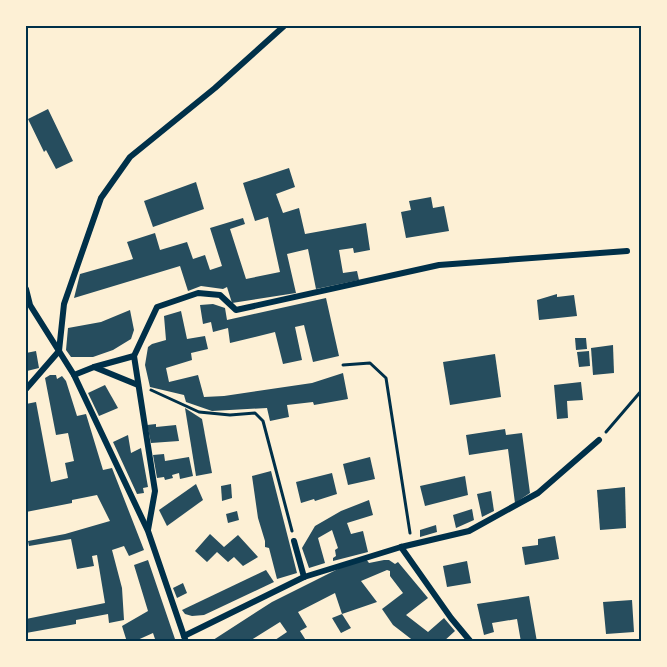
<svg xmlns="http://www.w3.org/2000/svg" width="667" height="667" viewBox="0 0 667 667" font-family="Ubuntu,sans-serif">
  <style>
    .building { fill: #264d5e }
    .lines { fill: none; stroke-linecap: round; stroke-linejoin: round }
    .path { stroke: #003049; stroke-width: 3 }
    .minor { stroke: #003049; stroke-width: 6 }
    .neatline { fill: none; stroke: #003049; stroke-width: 2 }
  </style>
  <rect width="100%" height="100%" fill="#fdf0d5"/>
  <!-- building -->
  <g class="building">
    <path d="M48,109L73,161L56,169L46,150L44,152L28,119Z"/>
    <path d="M289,168L295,187L276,194L283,213L299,208L305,234L366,223L370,250L354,253L353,248L339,250L343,273L357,271L359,280L316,289L308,249L287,254L296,293L232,303L227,287L223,289L201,286L188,291L180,266L74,298L80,274L133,259L127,242L155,233L160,250L187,242L193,259L205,255L210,270L222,266L210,228L243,218L245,224L230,229L246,279L280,272L268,217L255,221L243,183Z"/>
    <path d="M196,182L204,209L153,227L144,201Z"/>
    <path d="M431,197L433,208L444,206L449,231L406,238L401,212L411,210L409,201Z"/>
    <path d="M557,294V297L574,295L577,316L539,320L537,300Z"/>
    <path d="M326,298L339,356L313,362L304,325L295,327L302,360L283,364L275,332L230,343L228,328L213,332L211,322L203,324L200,305L213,304L225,308L227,320Z"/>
    <path d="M130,310L134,330L131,339L113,350L93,357H71L66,350L68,328L101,322Z"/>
    <path d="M181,311L187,339L205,336L208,349L191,353L192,360L166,368L169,382L198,375L204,397L224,396L312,383L343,373L348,399L314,405L313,402L287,405L289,417L270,421L267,408L212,411L186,402L184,395L150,387L145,365L148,347L152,344L166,340L164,316Z"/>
    <path d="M575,338H586L587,349L576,350Z"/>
    <path d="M613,345L614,373L593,375L591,348Z"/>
    <path d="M36,351L39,368L27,371L28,379H26V353Z"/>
    <path d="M589,351L590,366L579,367L577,352Z"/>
    <path d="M495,354L501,397L450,405L443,362Z"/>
    <path d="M50,375H56L57,379L62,376L66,381L77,416L86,414L103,470L112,468L144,550L129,556L124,546L112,550L122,588L124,620L109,623L108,614L76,620V624L26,633V619L105,603L97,555L92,556L94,566L77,569L71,539L29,546L28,541L65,534L110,521L97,495L72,500V503L26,512V404L36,402L51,482L68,478L65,463L74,461L68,433L56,435L45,378Z"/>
    <path d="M581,382L583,400L567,401L568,418L557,419L554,385Z"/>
    <path d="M105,385L118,408L99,416L88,393Z"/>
    <path d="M185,408L202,419L212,473L196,476Z"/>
    <path d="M156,424V427L176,425L179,441L151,443L147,425Z"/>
    <path d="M505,429L506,435L522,433L530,493L515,503L508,449L469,455L466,435Z"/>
    <path d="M128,435L131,453L141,448L148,487L143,488L144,493L137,494L113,442Z"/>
    <path d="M164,454L165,461L189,457L193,476L180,479L179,473L172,475L173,478L165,480L164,477L157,478L153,455Z"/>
    <path d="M370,457L375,479L348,485L343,464Z"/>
    <path d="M271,471L297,573L277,579L269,548L265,547V541L258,518L252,476Z"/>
    <path d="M332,473L337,494L315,501L314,499L301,503L296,482Z"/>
    <path d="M465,476L468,495L425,506L420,486Z"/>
    <path d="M196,484L203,500L167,526L159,510Z"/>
    <path d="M231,484L232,498L222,501L221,486Z"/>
    <path d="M625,487L626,528L600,530L597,490Z"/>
    <path d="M491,491L494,511L482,517L477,494Z"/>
    <path d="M369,500L373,515L347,523L351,534L363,531L368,552L333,561V558L336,556L335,550L338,548L332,530L318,538L325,563L309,568L302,548L315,526L341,511Z"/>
    <path d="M472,509L474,520L456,528L453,515Z"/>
    <path d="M237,511L239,520L228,523L226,514Z"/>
    <path d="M436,525L437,532L420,537V530Z"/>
    <path d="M210,534L224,547L238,535L258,557L243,566L234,557L228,562L217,552L207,562L195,551Z"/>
    <path d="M555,536L559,559L525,565L522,547L538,545V539Z"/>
    <path d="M366,559L369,563L384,560H389L395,564L398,562L428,598L406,615L428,632L444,618L455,631L443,642H415L393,625L382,609L403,593L390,576V571L387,570L361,581L377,602L342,614L335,593L298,612L307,627L300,631L307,642H272L287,632L280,622L248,642H210L272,602L344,566Z"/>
    <path d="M148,560L163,604L176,642H156L153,633L133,642H127L122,626L148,611L134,565Z"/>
    <path d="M467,561L471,583L447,587L443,566Z"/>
    <path d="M266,570L274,582L204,615L192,616L185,614L182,610Z"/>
    <path d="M183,583L187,593L177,598L173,588Z"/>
    <path d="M529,596L537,642H521L517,619L492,623L494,632L484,635L477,604Z"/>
    <path d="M632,600L634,632L606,634L603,602Z"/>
    <path d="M342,614L351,628L341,633L332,618Z"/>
  </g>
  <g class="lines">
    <!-- path -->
    <g class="path">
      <path d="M343,365L370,363L386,378L410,533"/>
      <path d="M151,390L199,412L230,415L255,413L263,421L292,531"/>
      <path d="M606,432L642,390"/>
    </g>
    <!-- minor -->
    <g class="minor">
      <path d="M26,289L30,305L74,375L148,531L186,642"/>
      <path d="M59,351L64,304L101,198L130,157L215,88L284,26"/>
      <path d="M134,356L155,491L148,530"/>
      <path d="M94,367L138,385"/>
      <path d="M74,375L94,367L134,356L157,307L198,293L220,295L236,310L439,265L627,251"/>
      <path d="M26,389L59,351"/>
      <path d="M294,541L304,577"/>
      <path d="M401,547L451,618L471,642"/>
      <path d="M184,636L304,577L401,547L469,531L538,493L599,440"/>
    </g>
  </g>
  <!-- border -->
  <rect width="667" height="667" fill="none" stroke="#fdf0d5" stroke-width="54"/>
  <rect x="27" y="27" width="613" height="613" class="neatline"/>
</svg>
